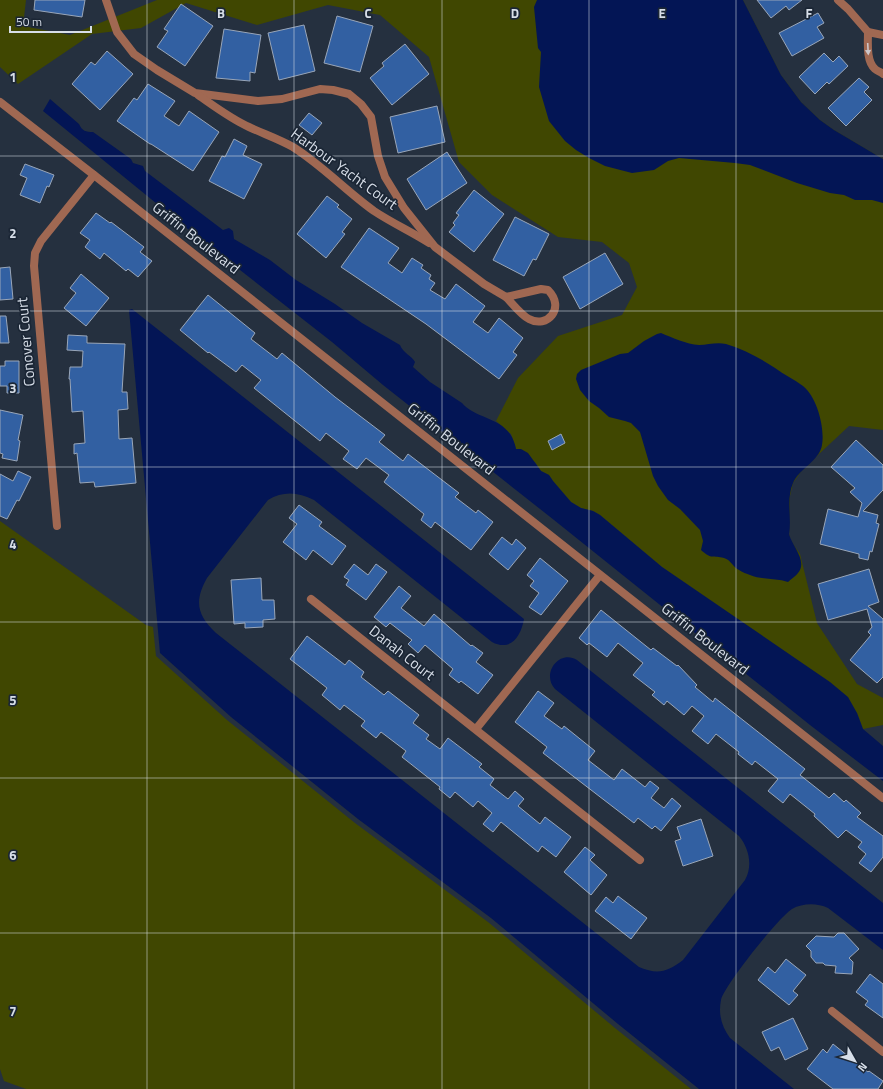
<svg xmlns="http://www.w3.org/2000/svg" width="883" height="1089" viewBox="0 0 883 1089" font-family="'Titillium Web',sans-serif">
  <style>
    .green { fill: #404701 }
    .water { fill: #031555 }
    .building { fill: #3260a2; stroke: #99a6b9 }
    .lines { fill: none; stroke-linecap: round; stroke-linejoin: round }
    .street { stroke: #a06852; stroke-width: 8 }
    .oneway { fill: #ccc6ca }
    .grid { fill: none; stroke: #d7dee8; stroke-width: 1; stroke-opacity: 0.55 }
    .labels { text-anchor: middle; stroke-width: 3.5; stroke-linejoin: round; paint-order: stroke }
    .street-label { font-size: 15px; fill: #d7dee8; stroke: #1b2635 }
    .grid-label { font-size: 13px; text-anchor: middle; font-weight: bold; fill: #d7dee8; stroke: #1b2635; stroke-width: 3.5; stroke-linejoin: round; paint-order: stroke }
  </style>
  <rect width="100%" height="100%" fill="#25303f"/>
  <!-- green -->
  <g class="green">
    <path d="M0,0H26L23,26L70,35L157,0H743L781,75L801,102L820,120L834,130L883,159V430L849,426L803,469L793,483L790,496L789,534L791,541L800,554L817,623L857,684L883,698V725L863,729L857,713L787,653L662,567L600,515L593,511L581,508L571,502L553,481L549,475L541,471L535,462L516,449L511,434L496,421L518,378L558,336L622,315L637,287L629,263L602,242L558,237L492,195L459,162L429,57L380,15L328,5L257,25L186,3L141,28L92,34L18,84L0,67Z"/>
    <path d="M0,521L146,625L153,627L156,656L227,720L355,823L488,922L615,1028L691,1089H26L4,1081L0,1069Z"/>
  </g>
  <!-- water -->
  <g class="water">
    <path d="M537,0H743L781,75L801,102L820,120L834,130L883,159V203L872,200H855L844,195L830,193L797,183L750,165L735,163L679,158L668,161L654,170L632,173L605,166L589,158L576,150L565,141L549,121L539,87L541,52L538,48L534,7Z"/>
    <path d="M50,99L79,124C82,131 86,132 93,132L131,159L133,163L143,166L145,171L223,230L229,228L233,231L234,239L270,260L296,280L335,304L362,323L400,345C403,353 411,355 415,362L413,367L430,382L462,403C475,418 498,417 510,434C513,438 515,444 516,449H521L528,453L541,471L549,475L553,481L571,502L581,508L593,511L600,515L662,567L830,682L848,697L857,713L863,729L883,746V781L810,725L554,520L383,385L332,342L189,230L43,111Z"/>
    <path d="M132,309L524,619C521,636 511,652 492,642L314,500C298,492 283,491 268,500L207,578C194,601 197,615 216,633L639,967C658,975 667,972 683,960L745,880C753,866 749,848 739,836L555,689C541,674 559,649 577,660L883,903V950L828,908C817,903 803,903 792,909C779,917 724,986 721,1000C718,1015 722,1027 730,1038L794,1089H699L618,1024L491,918L358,819L231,717L160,653L129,310Z"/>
    <path d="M661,333C673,338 686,344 699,345C708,345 716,342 726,344C743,349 760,358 775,368C784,375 794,379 803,386C817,397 825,428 822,445C820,460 799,469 793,483C786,499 792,518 789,534C792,546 808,561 798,573C796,576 791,579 788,582C776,578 762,580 750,575C747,574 742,572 739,570C733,567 731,560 724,558C713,555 712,560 701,550L703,541L700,530L680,509L668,500L658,486L653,476L640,432L631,423L625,421L609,417L599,408L589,401L580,390L576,379L577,374L581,370L620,354L628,353L644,341L657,334Z"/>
  </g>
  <!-- building -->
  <g class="building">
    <path d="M35,0H85L82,17L34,10Z"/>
    <path d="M757,0H802L789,10L786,6L771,18Z"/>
    <path d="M181,4L213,26L185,66L157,47L168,31L164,29Z"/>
    <path d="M818,13L824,23L817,27L824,38L792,56L779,33Z"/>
    <path d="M337,16L373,26L360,72L324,63Z"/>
    <path d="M304,25L315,71L279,80L268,33Z"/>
    <path d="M224,29L261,35L255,73L250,72V81L216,78Z"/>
    <path d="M405,44L429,74L392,105L370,78L384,66L382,63Z"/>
    <path d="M107,51L133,74L100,110L72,84L91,62L95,65Z"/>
    <path d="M824,53L833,62L839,56L848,66L829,84L827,82L815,94L799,77Z"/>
    <path d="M859,78L869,87L864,92L872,100L846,126L828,108Z"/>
    <path d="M148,84L175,101L164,116L179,126L189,111L219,132L193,171L151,144H150L117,121L134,98L137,100Z"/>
    <path d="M437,106L445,142L398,153L390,117Z"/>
    <path d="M309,113L322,123L312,135L299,125Z"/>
    <path d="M234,139L247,146L243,155L262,164L244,199L209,181L222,156L225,157Z"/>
    <path d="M447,152L467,183L426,210L407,179Z"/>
    <path d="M25,164L54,175L49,187L47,186L40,203L20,195L27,178L20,175Z"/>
    <path d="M474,190L504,214L474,252L449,232L455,225L453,223L459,215L456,213Z"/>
    <path d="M327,196L339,205L337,207L352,219L342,232L345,234L326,258L297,234Z"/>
    <path d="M96,213L110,223L111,222L144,247L140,252L152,261L138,277L128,269L126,271L104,253L100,259L85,247L90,240L80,233Z"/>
    <path d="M515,217L549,234L536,260L533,259L524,276L493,260Z"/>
    <path d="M369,228L399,248L388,263L402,273L412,258L423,265L421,268L431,275L429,279L435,283L430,290L445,299L456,284L485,306L473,322L488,333L499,318L523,338L513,352L517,355L499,379L426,324L341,267Z"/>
    <path d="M605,253L623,284L580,309L563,277Z"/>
    <path d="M10,267L13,299L0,300V268Z"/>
    <path d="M81,274L109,298L86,326L64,308L76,293L70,288Z"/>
    <path d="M208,295L255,333L251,339L277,359L282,353L335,397L385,435L379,442L403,461L408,454L459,493L455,497L476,513L478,510L493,522L471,550L435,522L431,528L421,520L424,514L384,482L389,475L366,458L357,469L343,459L349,451L326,433L320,441L254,388L261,380L242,365L236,372L209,352L208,353L180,330Z"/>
    <path d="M0,316H6L9,343H0Z"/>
    <path d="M68,335L87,336V343L125,344L122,392H127L128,409L118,410L119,439L132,438L136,483L95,487L94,482L80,483L77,453L74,454V444L85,443L83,411L72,412L70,379H69L70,367H82L83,351L67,350Z"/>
    <path d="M5,361H19V393H7V386H0V366H5Z"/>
    <path d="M0,410L23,415L18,440L20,441L17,461L2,458L3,454L0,453Z"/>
    <path d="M561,434L565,443L552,450L548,441Z"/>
    <path d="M856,440L883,465V490L863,511L878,515L876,523L879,524L872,552L870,551L868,560L859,558V554L820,544L828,509L858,517L862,503L850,492L855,488L831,467Z"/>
    <path d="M18,471L31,477L19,501L17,500L7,519L0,516V474L13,481Z"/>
    <path d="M299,505L322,522L319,526L346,546L332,565L313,550L306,560L283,542L297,524L289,518Z"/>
    <path d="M502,537L512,545L516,539L526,548L508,570L489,554Z"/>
    <path d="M540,558L568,581L541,615L529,607L539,593L530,586L534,581L527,575Z"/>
    <path d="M354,564L368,575L376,564L387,572L366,600L346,585L349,580L344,577Z"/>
    <path d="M869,569L879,602L868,606L883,619V677L877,683L850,660L871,635L868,632L872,627L867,609L828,620L818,584Z"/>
    <path d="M261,578L262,600H274L275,619L263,620V627L245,628V623L234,624L231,580Z"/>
    <path d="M399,586L411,596L401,608L424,626L434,614L471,646L472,645L483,653L476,662L493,675L478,694L461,681L459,683L449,675L453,669L425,645L418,653L408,644L412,640L390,623L386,627L374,617Z"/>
    <path d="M601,610L651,650L653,648L677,666L678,665L697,685L695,687L713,702L715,698L805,769L800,775L829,798L834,793L844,802L846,800L861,813L857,817L883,836V857L871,872L859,863L866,854L858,847L862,842L846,830L838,838L814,816L815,814L790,794L783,803L768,791L778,779L755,761L752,765L738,754L739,752L716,734L708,744L692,731L704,716L692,706L684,715L667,701L664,705L652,695L655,692L633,675L643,663L618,643L607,657L589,643L587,645L579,638Z"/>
    <path d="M307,636L345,665L349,660L364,672L361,677L384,695L388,691L419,715L413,723L429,735L426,739L440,749L448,738L482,764L479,767L494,779L490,785L508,799L515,791L524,799L518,806L540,824L545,817L571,837L556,857L542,846L538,852L501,822L493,832L483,824L492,813L478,801L473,807L455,792L450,798L439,789L440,787L402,757L406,751L381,732L376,738L361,726L365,721L344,705L340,710L322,695L327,688L290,659Z"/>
    <path d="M538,691L554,703L544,716L562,729L564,726L595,751L588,760L614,780L622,769L645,787L650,781L659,788L651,798L664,808L672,798L681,806L661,831L655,826L652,829L638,818L634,823L543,753L547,747L515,722Z"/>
    <path d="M701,819L713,856L683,866L675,841L681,839L677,827Z"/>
    <path d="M585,847L595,855L590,860L607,875L591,895L564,872Z"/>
    <path d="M618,896L647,918L631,939L595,911L606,897L613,903Z"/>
    <path d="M838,933H844L859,949L849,958L853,962L852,974L835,973L836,966L825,965L823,963H816L811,957V951L806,946L816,936L834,937Z"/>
    <path d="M786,959L806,975L793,991L798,995L789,1005L758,980L768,967L775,973Z"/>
    <path d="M870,974L883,984V1018L865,1005L868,1001L856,992Z"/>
    <path d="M793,1018L808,1049L785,1060L779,1047L771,1051L762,1032Z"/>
    <path d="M833,1044L868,1072L869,1071L883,1081L878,1089H833L807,1069L823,1049L827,1053Z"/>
  </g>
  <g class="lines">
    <!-- street -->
    <g class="street">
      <path d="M106,0L117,32L134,54L157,70L195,93L258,101L282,99L320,89L333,90L349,94L361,104L371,117L378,156L385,177L404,208L435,247L484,284L506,297"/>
      <path d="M838,0L848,9L868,32"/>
      <path d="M883,35L868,32C868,43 866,61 875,69C877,71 881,72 883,74"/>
      <path d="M198,95C214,106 231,119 249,127C264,134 279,139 293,147C323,166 346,191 374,211C392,223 412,232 429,243"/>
      <path d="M0,102L94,175L883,798"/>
      <path d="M541,289L548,290C566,308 547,329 529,319C521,315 512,303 506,297Z"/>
      <path d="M57,526L34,266L35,253L41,241L94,175"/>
      <path d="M311,599L640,860"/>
      <path d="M476,729L600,575"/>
      <path d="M832,1011L883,1052"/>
    </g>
  </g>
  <!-- one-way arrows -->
  <defs><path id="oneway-solid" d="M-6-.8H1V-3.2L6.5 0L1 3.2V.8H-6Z"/></defs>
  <use class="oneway" href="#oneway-solid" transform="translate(868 49) rotate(87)"/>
  <!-- grid -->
  <path class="grid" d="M147,0V1089M294,0V1089M442,0V1089M589,0V1089M736,0V1089M0,156H883M0,311H883M0,467H883M0,622H883M0,778H883M0,933H883"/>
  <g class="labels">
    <!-- street labels -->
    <g class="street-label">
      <text transform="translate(344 169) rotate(36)" y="5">Harbour Yacht Court</text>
      <text transform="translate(196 238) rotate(38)" y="5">Griffin Boulevard</text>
      <text transform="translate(26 342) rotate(-95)" y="5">Conover Court</text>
      <text transform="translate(451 439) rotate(38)" y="5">Griffin Boulevard</text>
      <text transform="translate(705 639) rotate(38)" y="5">Griffin Boulevard</text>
      <text transform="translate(402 653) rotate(38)" y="5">Danah Court</text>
    </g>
  </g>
  <g class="grid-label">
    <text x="221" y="18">B</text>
    <text x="368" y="18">C</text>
    <text x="515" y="18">D</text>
    <text x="662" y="18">E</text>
    <text x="809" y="18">F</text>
    <text x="13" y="82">1</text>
    <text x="13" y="238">2</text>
    <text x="13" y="393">3</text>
    <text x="13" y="549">4</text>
    <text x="13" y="705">5</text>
    <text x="13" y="860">6</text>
    <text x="13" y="1016">7</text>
  </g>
  <!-- north arrow -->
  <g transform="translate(855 1061) rotate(129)" stroke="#1b2635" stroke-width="3" paint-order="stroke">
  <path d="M0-3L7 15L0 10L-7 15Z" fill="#d7dee8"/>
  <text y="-6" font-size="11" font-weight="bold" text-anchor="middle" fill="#d7dee8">N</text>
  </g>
  <!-- scale -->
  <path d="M10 26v6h81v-6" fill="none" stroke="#d7dee8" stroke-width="2"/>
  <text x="16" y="26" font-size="12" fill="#d7dee8" stroke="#1b2635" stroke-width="3" paint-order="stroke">50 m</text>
</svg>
